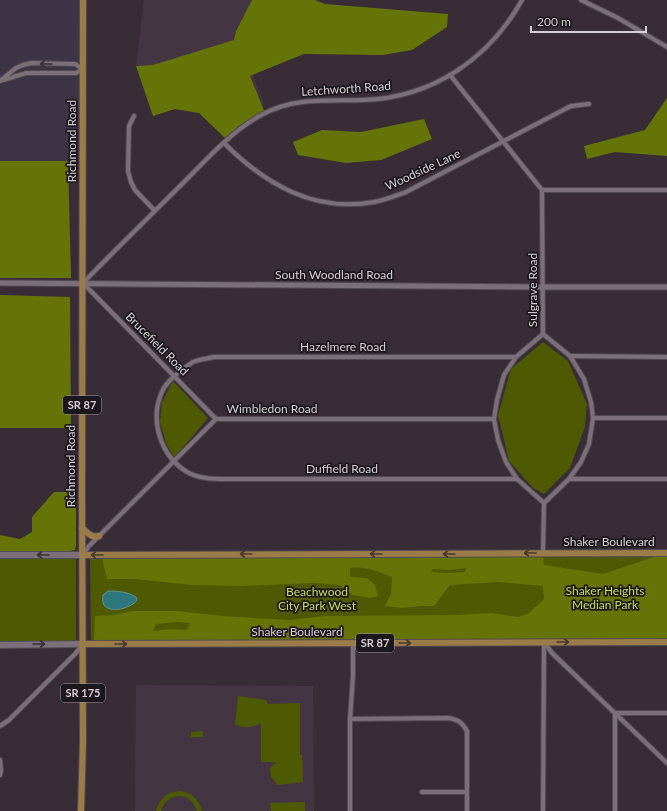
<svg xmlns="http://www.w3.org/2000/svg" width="667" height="811" viewBox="0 0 667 811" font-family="Lato,sans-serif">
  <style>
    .commercial { fill: #3d3546 }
    .built { fill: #443543 }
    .green { fill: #4e5902 }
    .forest { fill: #667407; fill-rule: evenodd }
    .water { fill: #2e787d; stroke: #609297 }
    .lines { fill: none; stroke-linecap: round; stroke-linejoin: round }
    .minor-casing { stroke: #524a51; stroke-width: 6 }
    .tertiary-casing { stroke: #524a51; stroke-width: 7 }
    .secondary-casing { stroke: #524a51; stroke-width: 8 }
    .primary-casing { stroke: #524a51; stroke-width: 8 }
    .minor { stroke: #7b6f7a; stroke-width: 4 }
    .tertiary { stroke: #7b6f7a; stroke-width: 5 }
    .secondary { stroke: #7b6f7a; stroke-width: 6 }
    .primary { stroke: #9b7c48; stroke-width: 6 }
    .oneway { stroke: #383138 }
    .oneway2 { stroke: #483a2b }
    .labels { text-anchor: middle; stroke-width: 3.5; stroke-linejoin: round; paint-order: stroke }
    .shield { fill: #1c171c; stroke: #9e989e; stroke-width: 1 }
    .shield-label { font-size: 11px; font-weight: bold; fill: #d6cfd5 }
    .street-label { font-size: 12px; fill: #d6cfd5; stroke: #1c171c }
    .park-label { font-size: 12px; fill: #c7dc61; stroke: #1c171c }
  </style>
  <rect width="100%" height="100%" fill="#382d37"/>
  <!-- commercial -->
  <rect class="commercial" x="0" y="0" width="83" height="161"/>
  <!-- built -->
  <g class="built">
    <path d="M144,0H252L236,31L264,104L219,129L199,113L175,109L153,65L136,66Z"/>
    <path d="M136,685L313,686L314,811H135Z"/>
  </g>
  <!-- green -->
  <g class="green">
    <path d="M543,342L568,361L587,404L585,427L570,468L544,494L533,488L509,461L498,415L511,369Z"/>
    <path d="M173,381L208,418L174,458L166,443L160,422L162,402Z"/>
    <path d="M667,553V642L91,644L90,559L91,555Z"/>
    <path d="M0,556L76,558V641L0,642Z"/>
    <path d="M238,696L266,700L268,704L300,703V755H302L303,782L278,785L271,777L270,768L276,762H261V723C253,728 244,728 235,725Z"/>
    <path d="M202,731L203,732V737H191V732Z"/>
    <path d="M179,791C191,792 199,799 202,811H197C191,791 167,791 161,811H156C159,799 167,792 179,791Z"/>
    <path d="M305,802V811H271L270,803Z"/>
  </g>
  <!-- forest -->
  <g class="forest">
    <path d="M252,0H315L325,4L448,14L447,27L412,50L383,55L304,54L250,76L265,113L227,140L199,113L175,109L153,116L136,66L153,65L234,40L236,31Z"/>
    <path d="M667,98V156L615,152L587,159L584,146L645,130Z"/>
    <path d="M424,119L432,139L381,160L346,163L298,155L293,142L322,130L361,132Z"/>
    <path d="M0,161H68L71,278H0Z"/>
    <path d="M0,295L70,297L71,428H0Z"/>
    <path d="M54,492H76V546L75,550L70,551L0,552V535L20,539L32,532V517Z"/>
    <path d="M543,556L544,565L603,574L657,556H667V640L94,641L95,616L115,615L133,611H177L222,616L290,620L325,616L458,615L492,613L518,617L528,614L544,599L543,586L499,582L450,585L434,606H421L403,608L385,606L391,594L392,577C378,572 365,566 350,568V577L367,578L375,585L378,596L370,598L353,595L340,585L315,583L240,586L191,585L135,579H107L102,558ZM466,568L465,572L448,573L431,572L433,569L448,570ZM178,622L190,623L187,630L171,629L153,631L156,624Z"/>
  </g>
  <!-- water -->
  <path class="water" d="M108,591C118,591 128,592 136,597L137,600C132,608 110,614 104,605C102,602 103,598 103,595Z"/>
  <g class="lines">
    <!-- minor casing -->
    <g class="minor-casing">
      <g id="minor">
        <path d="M581,0L618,18L667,47"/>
        <path d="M450,75L542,190L543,334"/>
        <path d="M0,81L26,73H76L83,69L75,64L32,63L23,65L16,68L1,80"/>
        <path d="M134,116L129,126L128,171L131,182L135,190L155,211"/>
        <path d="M224,143C265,184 314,213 374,202C385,200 395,196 406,192L571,106L589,104"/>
        <path d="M542,190H667"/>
        <path d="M543,334L516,357L504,375L497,400L494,419L498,440L506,462L517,479L544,503L543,553"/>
        <path d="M543,334L570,356L584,379L591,402L593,418L589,444L581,462L569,479L544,503"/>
        <path d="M570,356L667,357"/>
        <path d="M516,357H214C207,359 200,359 193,362C190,364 186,367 183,369C175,375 164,385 161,394C150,422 161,456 187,472C197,478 208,479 219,479H517"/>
        <path d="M593,418H667"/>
        <path d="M216,419L83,283C115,250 148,218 181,185C206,160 231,131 263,114C295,97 328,101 363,100C432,98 489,59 522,0"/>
        <path d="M569,479H667"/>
        <path d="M83,555L88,547L216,419H494"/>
        <path d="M544,642L552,653L667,763"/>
        <path d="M350,719L449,718C458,720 462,722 467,731V811"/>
        <path d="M0,726L9,720L76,653L82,645"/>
        <path d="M0,760L1,771L0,775"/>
        <path d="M422,792H467"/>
        <path d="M350,811V719L353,676V643"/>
        <path d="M543,811L544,643"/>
        <path d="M615,811V713H667"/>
      </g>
    </g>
    <!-- tertiary casing -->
    <g class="tertiary-casing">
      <path id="tertiary" d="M0,283L543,287H667"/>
    </g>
    <!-- secondary casing -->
    <g class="secondary-casing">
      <g id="secondary">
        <path d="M0,555H82"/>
        <path d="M0,645L82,644"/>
      </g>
    </g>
    <!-- primary casing -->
    <g class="primary-casing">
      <g id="primary">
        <path d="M82,528C88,533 91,538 99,536"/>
        <path d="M82,555L667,553"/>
        <path d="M82,644L667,642"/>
        <path d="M81,811L83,741L82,493L83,0"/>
      </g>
    </g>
    <!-- minor -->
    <use href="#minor" class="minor"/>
    <!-- tertiary -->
    <use href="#tertiary" class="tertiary"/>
    <!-- secondary -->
    <use href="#secondary" class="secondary"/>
    <!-- primary -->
    <use href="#primary" class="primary"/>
  </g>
  <!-- one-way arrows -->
  <defs><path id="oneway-shaft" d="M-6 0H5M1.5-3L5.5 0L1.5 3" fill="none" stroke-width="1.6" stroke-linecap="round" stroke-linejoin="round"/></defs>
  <g class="oneway">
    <use href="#oneway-shaft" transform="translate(46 64) rotate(180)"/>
    <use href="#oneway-shaft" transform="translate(43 555) rotate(180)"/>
    <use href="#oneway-shaft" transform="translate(39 644)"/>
  </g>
  <g class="oneway2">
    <use href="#oneway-shaft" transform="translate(530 553) rotate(180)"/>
    <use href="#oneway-shaft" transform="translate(246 554) rotate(180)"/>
    <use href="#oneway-shaft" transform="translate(376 554) rotate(180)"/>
    <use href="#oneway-shaft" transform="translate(449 554) rotate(180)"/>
    <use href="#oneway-shaft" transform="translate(97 555) rotate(180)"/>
    <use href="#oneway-shaft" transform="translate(563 642)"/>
    <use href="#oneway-shaft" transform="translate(405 643)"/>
    <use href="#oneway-shaft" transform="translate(121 644)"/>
  </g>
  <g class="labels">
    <!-- shield labels -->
    <g class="shield">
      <rect x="63" y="396" width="38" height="18" rx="3"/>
      <rect x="356" y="634" width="38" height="18" rx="3"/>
      <rect x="61" y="684" width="44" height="18" rx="3"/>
    </g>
    <g class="shield-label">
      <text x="82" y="409">SR 87</text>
      <text x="375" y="647">SR 87</text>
      <text x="83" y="697">SR 175</text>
    </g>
    <!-- street labels -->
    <g class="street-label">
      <text transform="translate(346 89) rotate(-4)" y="4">Letchworth Road</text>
      <text transform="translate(72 141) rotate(-90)" y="4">Richmond Road</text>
      <text transform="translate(423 170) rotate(-25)" y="4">Woodside Lane</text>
      <text x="334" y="279">South Woodland Road</text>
      <text transform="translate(533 290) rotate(-90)" y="4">Sulgrave Road</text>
      <text transform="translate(157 344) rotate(45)" y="4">Brucefield Road</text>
      <text x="343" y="351">Hazelmere Road</text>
      <text x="272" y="413">Wimbledon Road</text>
      <text transform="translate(71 466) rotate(-90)" y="4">Richmond Road</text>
      <text x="342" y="473">Duffield Road</text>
      <text x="609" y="546">Shaker Boulevard</text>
      <text x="297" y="636">Shaker Boulevard</text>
    </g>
    <!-- park labels -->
    <g class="park-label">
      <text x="605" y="595">Shaker Heights<tspan x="605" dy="14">Median Park</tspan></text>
      <text x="317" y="596">Beachwood<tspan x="317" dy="14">City Park West</tspan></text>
    </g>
  </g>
  <!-- scale -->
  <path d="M531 26v6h115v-6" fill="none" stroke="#d6cfd5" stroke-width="2"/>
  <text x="537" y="26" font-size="12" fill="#d6cfd5" stroke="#1c171c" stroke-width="3" paint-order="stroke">200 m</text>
</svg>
